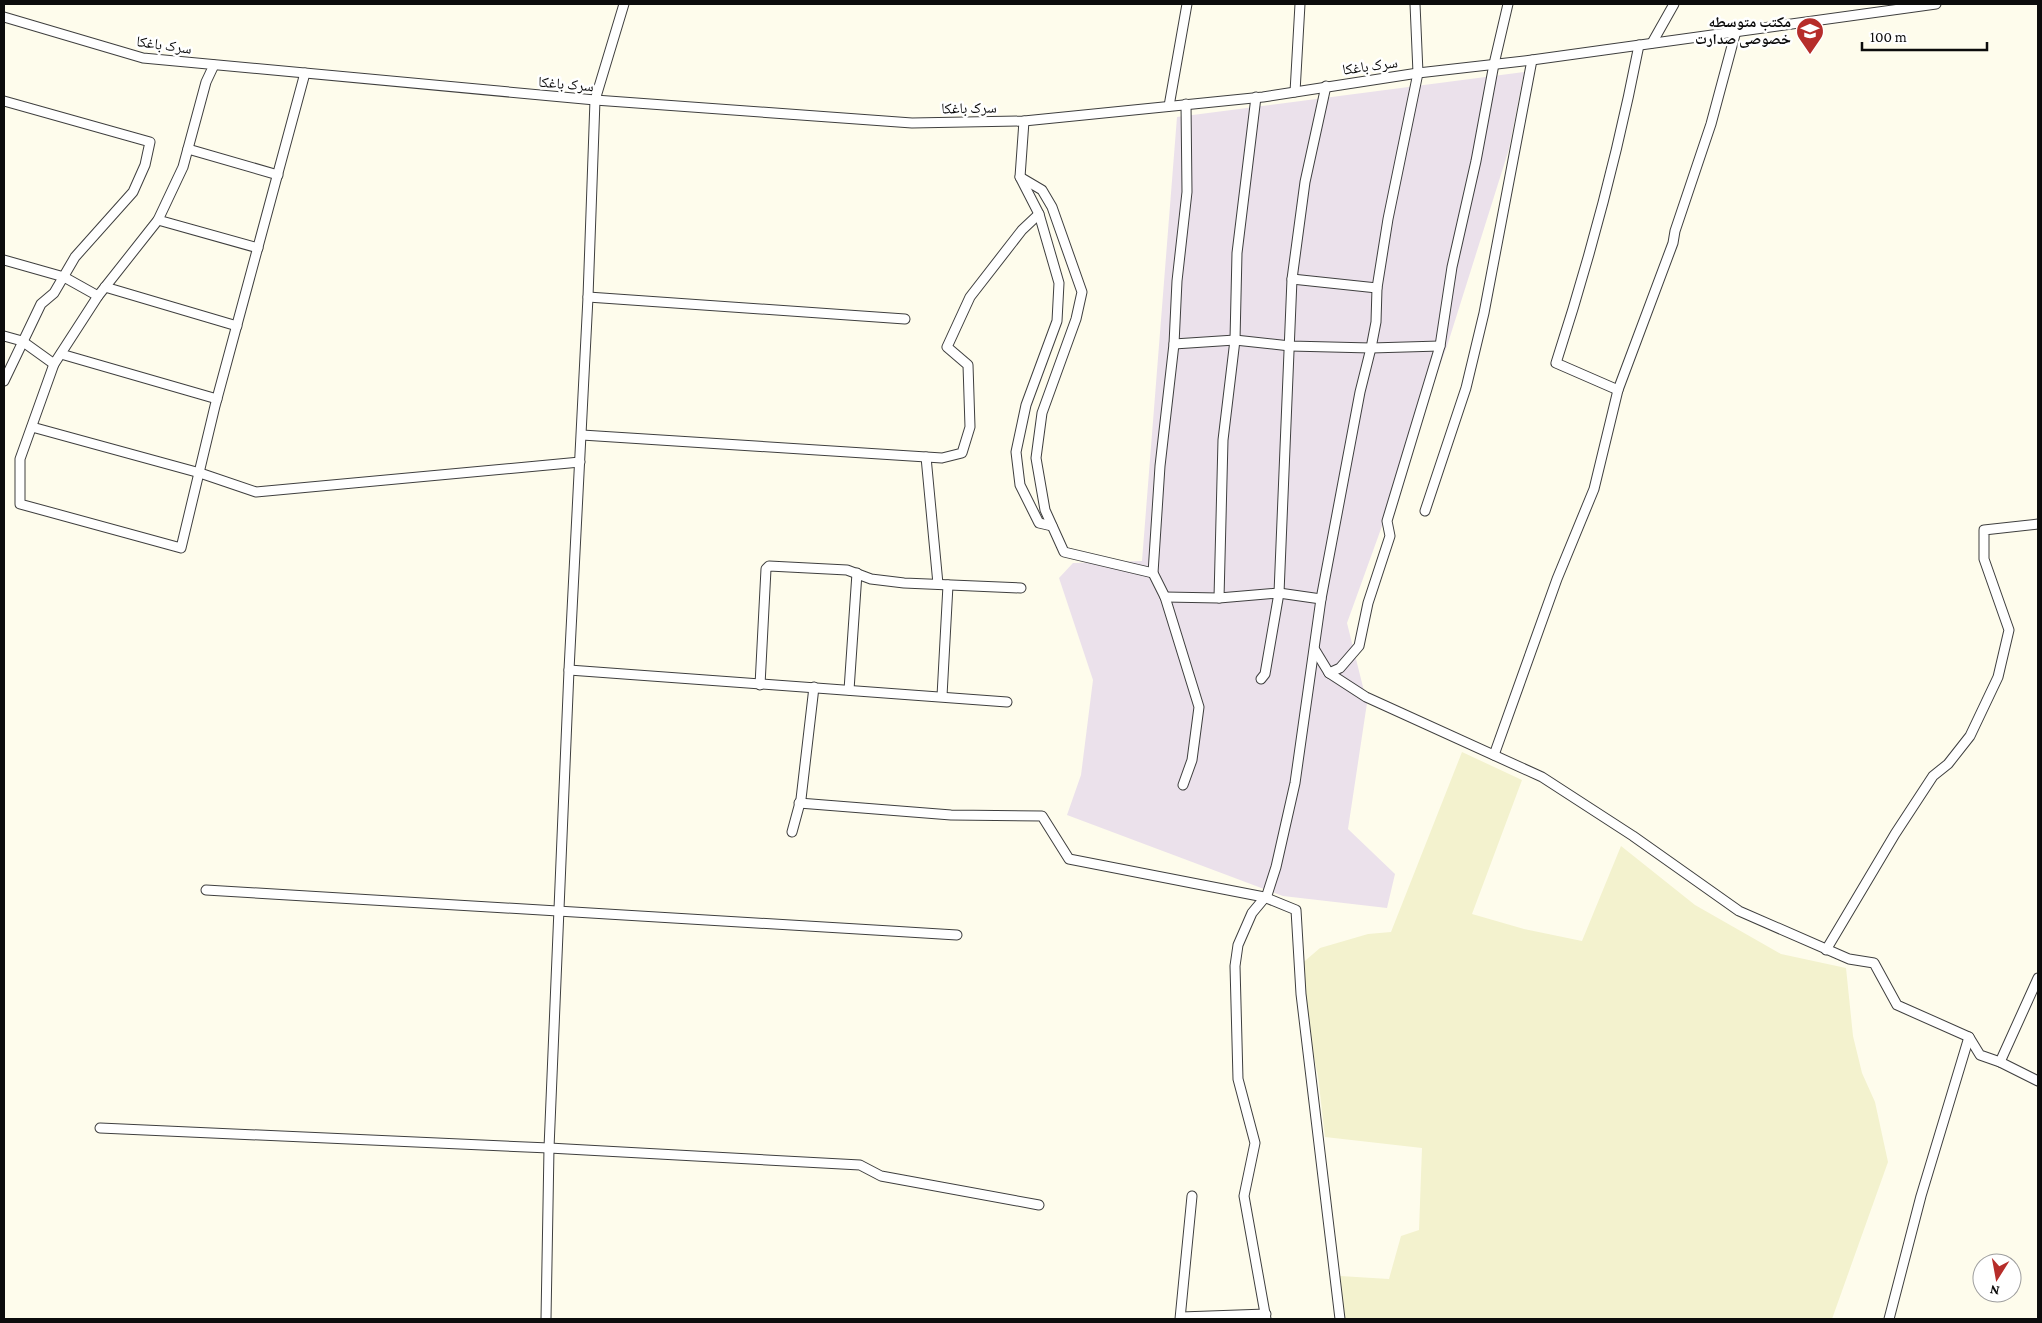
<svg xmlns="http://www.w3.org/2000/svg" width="2042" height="1323" viewBox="0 0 2042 1323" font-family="'Crimson Pro','Noto Naskh Arabic',serif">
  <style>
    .industrial { fill: #ebe1eb }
    .farmland { fill: #f3f2ce }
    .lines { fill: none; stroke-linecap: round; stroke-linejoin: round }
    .minor-casing { stroke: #3f3f3f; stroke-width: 11 }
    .minor { stroke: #fff; stroke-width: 9 }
    .labels { text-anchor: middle; stroke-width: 5; stroke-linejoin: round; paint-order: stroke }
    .poi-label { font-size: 15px; font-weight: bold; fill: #0c0c0c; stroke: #fff; text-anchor: end }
    .street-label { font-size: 15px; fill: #0c0c0c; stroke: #fff }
  </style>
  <rect width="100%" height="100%" fill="#fefcec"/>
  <!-- industrial -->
  <path class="industrial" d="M1524,72L1509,149L1448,343L1347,623L1367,703L1348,829L1395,874L1387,908L1283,896L1067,815L1081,775L1093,680L1059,578L1073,563L1142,561L1177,117Z"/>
  <!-- farmland -->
  <path class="farmland" d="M1462,752L1522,780L1472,914L1524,929L1582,941L1621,846L1695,905L1781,954L1846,968L1853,1036L1862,1073L1875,1102L1888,1162L1832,1319H1344L1340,1276L1389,1279L1401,1236L1419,1230L1422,1148L1325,1137L1318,1076L1299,989V966L1320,948L1368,934L1391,932Z"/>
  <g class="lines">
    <!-- minor casing -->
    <g class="minor-casing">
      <g id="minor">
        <path d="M4,17L143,58L595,100L912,123L1024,121L1263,97L1418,73L1532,60L1936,4"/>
        <path d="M1652,43L1674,4"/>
        <path d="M214,65L206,82L183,167L158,220L98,296L54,364L20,459V504L181,548L215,406L305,73"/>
        <path d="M1295,92L1300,4"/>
        <path d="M4,101L150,142L145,165L133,192L75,257L54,293L41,304L4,381"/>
        <path d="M1169,106L1187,4"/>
        <path d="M1024,121L1020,177L1039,214L1059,283L1057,321L1026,405L1016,452L1020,485L1039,523L1052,526"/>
        <path d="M188,149L278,175"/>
        <path d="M1020,177L1042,190L1052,207L1082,292L1076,319L1042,413L1036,458L1045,510L1064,552L1153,573"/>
        <path d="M158,220L258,248"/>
        <path d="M4,260L64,277L98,296"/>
        <path d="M1292,279L1377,288"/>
        <path d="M105,287L237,326"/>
        <path d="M588,297L905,319"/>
        <path d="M4,336L22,341L54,364"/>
        <path d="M1174,344L1235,340L1290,346L1371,348L1440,346"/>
        <path d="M61,354L217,399"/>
        <path d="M1618,390L1556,363C1590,258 1618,153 1639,45"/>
        <path d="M32,427L200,473L256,492L580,462"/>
        <path d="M582,435L942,458L962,453L970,427L968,365L947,347L970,297L1022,230L1039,214"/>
        <path d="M926,457L938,584"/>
        <path d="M1425,511L1466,388L1484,313L1532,60"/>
        <path d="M1165,597L1219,598L1279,593L1321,599"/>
        <path d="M1219,598L1223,440L1235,340L1237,253L1256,97"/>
        <path d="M1315,650L1329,673L1366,697L1542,777L1633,836L1739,911L1849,959L1874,963L1897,1005L1969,1037L1980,1055L2000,1062L2038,1081"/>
        <path d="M569,670L1007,702"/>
        <path d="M1329,673L1340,668L1359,646L1368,603L1390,536L1387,521L1440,346L1452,267L1476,161L1494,64L1508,4"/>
        <path d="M1261,679L1265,674L1279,593L1292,279L1305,182L1326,86"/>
        <path d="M760,685L766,569L769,566L847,570L871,579L904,583L1021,588"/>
        <path d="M849,690L857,573"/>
        <path d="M942,696L948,585"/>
        <path d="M1494,755L1557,579L1594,489L1618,390L1673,243L1675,231L1711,124L1736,31"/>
        <path d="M1183,785L1192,760L1199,707L1165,597L1153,573L1160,466L1174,344L1177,281L1187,192L1186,104"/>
        <path d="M799,803L951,815L1042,816L1069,859L1264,897L1296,910L1301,994L1340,1319"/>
        <path d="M792,832L801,799L814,687"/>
        <path d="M206,890L957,935"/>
        <path d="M1826,950L1895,834L1933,776L1948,764L1970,736L1998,677L2009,630L1984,559V530L2038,524"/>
        <path d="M2000,1062L2038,978"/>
        <path d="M100,1128L549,1148L860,1165L881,1176L1039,1205"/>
        <path d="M1181,1317L1266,1314"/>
        <path d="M546,1319L549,1148L569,670L588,297L595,100L624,4"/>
        <path d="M1180,1319L1192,1196"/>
        <path d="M1266,1319L1244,1196L1255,1143L1238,1079L1235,966L1238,945L1252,913L1267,895L1276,867L1295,783L1321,599L1360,392L1371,348L1376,322L1377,288L1388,219L1418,73L1415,4"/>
        <path d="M1889,1319L1921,1196L1969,1037"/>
      </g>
    </g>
    <!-- minor -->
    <use href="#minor" class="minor"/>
  </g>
  <!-- icons -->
  <defs>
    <g id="school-pin" transform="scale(1.4375)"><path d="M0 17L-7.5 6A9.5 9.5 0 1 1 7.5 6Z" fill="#b62d2a" stroke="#fff"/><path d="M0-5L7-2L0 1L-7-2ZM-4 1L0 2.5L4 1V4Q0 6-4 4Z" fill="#fff"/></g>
  </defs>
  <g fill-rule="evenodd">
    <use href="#school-pin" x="1810" y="31"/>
  </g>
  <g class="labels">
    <!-- poi labels -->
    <g class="poi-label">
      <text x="1791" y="27">مکتب متوسطه<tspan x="1791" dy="17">خصوصی صدارت</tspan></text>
    </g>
    <!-- street labels -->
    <g class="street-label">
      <text transform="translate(164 45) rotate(8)" y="5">سرک باغکا</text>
      <text transform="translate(1370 66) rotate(-8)" y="5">سرک باغکا</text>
      <text transform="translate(566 84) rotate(5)" y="5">سرک باغکا</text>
      <text transform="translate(969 108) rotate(-1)" y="5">سرک باغکا</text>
    </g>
  </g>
  <!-- border -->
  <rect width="2042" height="1323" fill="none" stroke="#0c0c0c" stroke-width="10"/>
  <!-- north arrow -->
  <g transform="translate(1997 1278) rotate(191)"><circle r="24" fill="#ffffff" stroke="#9e9e9e"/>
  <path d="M0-4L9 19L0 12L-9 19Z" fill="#b62d2a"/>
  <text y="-8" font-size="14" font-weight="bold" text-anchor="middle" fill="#0c0c0c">N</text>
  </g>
  <!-- scale -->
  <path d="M1862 42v8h125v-8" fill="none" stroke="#0c0c0c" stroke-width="2.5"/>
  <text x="1870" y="42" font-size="15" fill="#0c0c0c" stroke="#ffffff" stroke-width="4" paint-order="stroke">100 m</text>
</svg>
